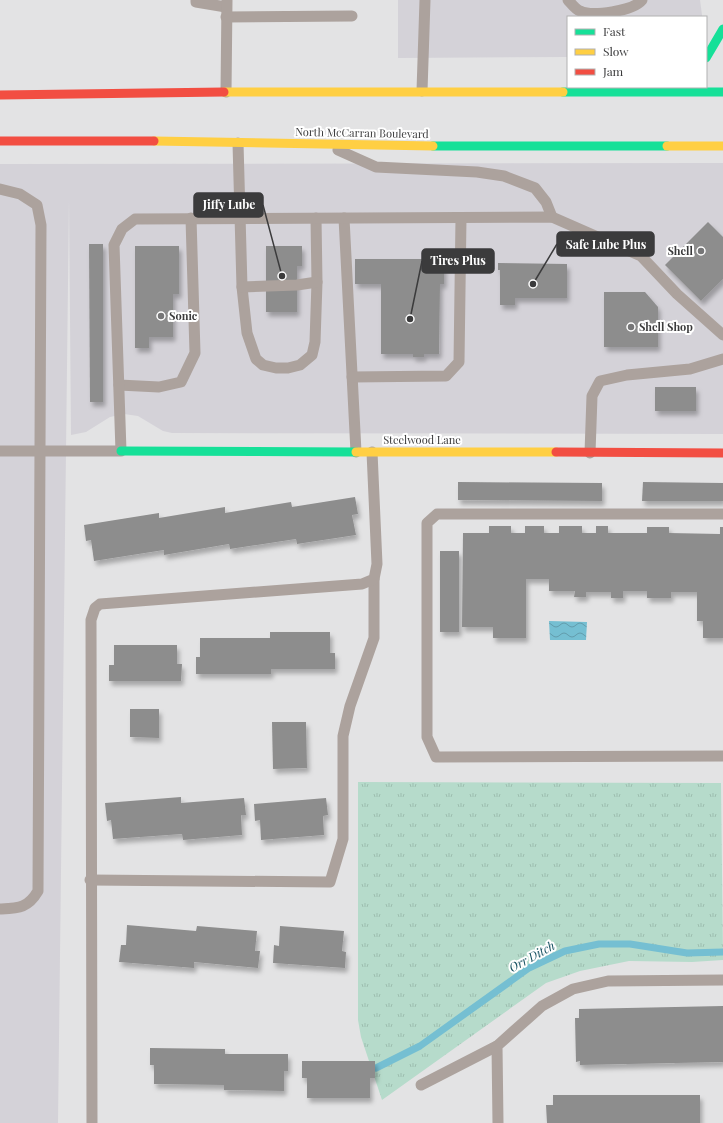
<svg xmlns="http://www.w3.org/2000/svg" width="723" height="1123" viewBox="0 0 723 1123" font-family="'Playfair Display',serif">
  <style>
    .built { fill: #d4d2d8 }
    .grass { fill: url(#grass-tufts) }
    .water { fill: url(#water-waves) }
    .lines { fill: none; stroke-linecap: round; stroke-linejoin: round }
    .stream { stroke: #75bfd2; stroke-width: 7 }
    .building { fill: #8d8d8d; filter: url(#shadow) }
    .lane { stroke: #aca29d; stroke-width: 11 }
    .fast { stroke: #16e098; stroke-width: 9 }
    .slow { stroke: #ffcf43; stroke-width: 9 }
    .jam { stroke: #f24e42; stroke-width: 9 }
    .poi-dot { fill: #767677; stroke: #fff; stroke-width: 1.5 }
    .labels { text-anchor: middle; stroke-width: 4; stroke-linejoin: round; paint-order: stroke }
    .street-label { font-size: 11px; fill: #3b3b3c; stroke: #fff }
    .poi-label { font-size: 11px; font-weight: bold; fill: #3b3b3c; stroke: #fff; text-anchor: start }
    .water-label { font-size: 12px; font-style: italic; fill: #155060; stroke: #fff }
    .leader { fill: none; stroke: #3b3b3c; stroke-width: 1.5 }
    .callout-dot { fill: #3b3b3c; stroke: #fff; stroke-width: 1.5 }
    .callout { fill: #3b3b3c; stroke: #3b3b3c; stroke-width: 1.5 }
    .callout-label { font-size: 12px; text-anchor: middle; font-weight: bold; fill: #fff }
  </style>
  <defs>
    <pattern id="grass-tufts" width="24" height="20" patternUnits="userSpaceOnUse"><rect width="24" height="20" fill="#b6dbcb"/><path d="M3 7l-1-3M5 7V3M7 7l1-3M15 17l-1-3M17 17v-4M19 17l1-3" fill="none" stroke="#9dbdaf"/></pattern>
    <pattern id="water-waves" width="16" height="10" patternUnits="userSpaceOnUse"><rect width="16" height="10" fill="#75bfd2"/><path d="M0 5q4-4 8 0t8 0" fill="none" stroke="#619cac"/></pattern>
    <filter id="shadow"><feDropShadow dx="2.5" dy="4.5" stdDeviation="2" flood-color="#0004"/></filter>
  </defs>
  <rect width="100%" height="100%" fill="#e3e3e4"/>
  <!-- built -->
  <g class="built">
    <path d="M398,0H700L702,15V17H568V57L398,58Z"/>
    <path d="M723,163V434L172,433L163,431L138,416L124,414L110,417L86,432L71,435L69,199L58,1123H0V164Z"/>
  </g>
  <!-- grass -->
  <path class="grass" d="M358,782L721,783L723,960L692,962L629,961L580,971L546,983L382,1100L361,1037L358,1020Z"/>
  <!-- water -->
  <path class="water" d="M549,621L587,622L586,640H550Z"/>
  <g class="lines">
    <!-- stream -->
    <path class="stream" d="M376,1068L420,1046L529,968L565,951L599,944H630L687,953L723,952"/>
  </g>
  <!-- building -->
  <g class="building">
    <path d="M708,222L723,237V279L701,301L665,265Z"/>
    <path d="M89,244H103V402H90Z"/>
    <path d="M135,246H179V294H173V337H149V348H135Z"/>
    <path d="M266,246H302V266H297V312H266Z"/>
    <path d="M355,259H444V284H440L439,354H424V357H413V354H381V284H355Z"/>
    <path d="M498,263L567,264V298H515V305H500V270H498Z"/>
    <path d="M604,292H645L658,307V347H604Z"/>
    <rect x="655" y="387" width="41" height="24"/>
    <path d="M458,482L602,483V501L458,500Z"/>
    <path d="M643,482L723,483V501H642Z"/>
    <path d="M355,497L358,514L352,515L356,535L297,544L296,539L230,549L229,544L164,555V550L94,561L91,540L86,541L84,525L159,513V518L225,507V513L291,502L292,507Z"/>
    <path d="M489,526H511V533H525V526H544V533H559V526H582V533H596V526H608V533H647V527H669V533L720,534V527H723V638H703V621H697V592H671V598H647V591H623V598H611V592H586V597H574L575,591H549V579H526V638H493V627H462L463,533H489Z"/>
    <rect x="440" y="551" width="19" height="81"/>
    <path d="M270,632H330V653H335V669H271V674H196V657H200V638H270Z"/>
    <path d="M114,645H177V664H182L181,681H109V665H114Z"/>
    <path d="M130,709H159V738L130,737Z"/>
    <path d="M272,722H306L307,768L273,769Z"/>
    <path d="M181,797V803L244,798L246,815H241L242,835L183,840L182,834L113,839L111,820L107,821L105,803Z"/>
    <path d="M326,798L328,815L323,816L324,835L261,840L260,820L255,821L254,804Z"/>
    <path d="M127,925L196,931L197,926L257,931L255,951H260L258,968L194,962V968L119,962L121,945H126Z"/>
    <path d="M280,926L344,931L342,951L346,952L345,968L273,963L274,945L279,946Z"/>
    <path d="M723,1006V1062L580,1065V1061L576,1062L575,1018H579V1009Z"/>
    <path d="M150,1048L225,1049V1054H288V1071H284V1091L224,1090V1085L154,1084V1065H150Z"/>
    <path d="M302,1061H375V1078H370V1098H307V1078H302Z"/>
    <path d="M553,1095H700V1123H547L546,1105H553Z"/>
  </g>
  <g class="lines">
    <!-- lane -->
    <g class="lane">
      <path d="M196,0V2L226,7"/>
      <path d="M568,0C571,3 575,9 580,11C592,17 633,11 642,0"/>
      <path d="M226,17L352,16"/>
      <path d="M422,91L425,0"/>
      <path d="M226,92L227,0"/>
      <path d="M238,143L242,287L247,333L256,359L263,365L276,368H288L300,365L312,355L315,342L317,282L316,218"/>
      <path d="M338,150L376,167L477,172L504,176L535,188L546,202L552,217"/>
      <path d="M0,189L20,194L37,205L41,225L38,891C28,908 19,908 0,909"/>
      <path d="M344,218L356,452"/>
      <path d="M242,287L297,285L317,282"/>
      <path d="M352,377L446,376L459,362L461,218"/>
      <path d="M119,385L159,387L181,382L195,353L191,218"/>
      <path d="M0,451H121L114,245L122,229L135,219L552,217L641,256L677,294L723,335"/>
      <path d="M590,453L592,396L600,381L627,375L690,369L723,359"/>
      <path d="M723,514H437L427,523V737L436,757L723,756"/>
      <path d="M90,880L330,882L343,839V736L350,706L374,638V579"/>
      <path d="M421,1085L497,1046"/>
      <path d="M92,1123L91,620L95,608L100,604L362,584L374,579L377,564L372,452"/>
      <path d="M498,1123L497,1046L542,1006L573,989L608,981L723,980"/>
    </g>
    <!-- fast -->
    <g class="fast">
      <path d="M706,58L723,29"/>
      <path d="M563,92H723"/>
      <path d="M433,146H667"/>
      <path d="M121,451L356,452"/>
    </g>
    <!-- slow -->
    <g class="slow">
      <path d="M224,92H563"/>
      <path d="M154,141L433,146"/>
      <path d="M667,146H723"/>
      <path d="M356,452H556"/>
    </g>
    <!-- jam -->
    <g class="jam">
      <path d="M0,95L224,92"/>
      <path d="M0,141H154"/>
      <path d="M556,452L723,453"/>
    </g>
  </g>
  <!-- markers -->
  <g class="poi-dot">
    <circle cx="701" cy="251" r="4"/>
    <circle cx="161" cy="316" r="4"/>
    <circle cx="631" cy="327" r="4"/>
  </g>
  <g class="labels">
    <!-- street labels -->
    <g class="street-label">
      <text transform="translate(362 133) rotate(1)" y="4">North McCarran Boulevard</text>
      <text x="422" y="444">Steelwood Lane</text>
    </g>
    <!-- poi labels -->
    <g class="poi-label">
      <text x="693" y="255" text-anchor="end">Shell</text>
      <text x="169" y="320">Sonic</text>
      <text x="639" y="331">Shell Shop</text>
    </g>
    <!-- water labels -->
    <g class="water-label">
      <text transform="translate(532 957) rotate(-29)" y="4">Orr Ditch</text>
    </g>
  </g>
  <!-- callouts -->
  <path class="leader" d="M282 276L263 205M533 284L557 244M410 319L422 261"/>
  <g class="callout-dot">
    <circle cx="282" cy="276" r="4"/>
    <circle cx="533" cy="284" r="4"/>
    <circle cx="410" cy="319" r="4"/>
  </g>
  <g class="callout">
    <rect x="194" y="193" width="69" height="24" rx="4"/>
    <rect x="557" y="232" width="97" height="24" rx="4"/>
    <rect x="422" y="249" width="72" height="24" rx="4"/>
  </g>
  <g class="callout-label">
    <text x="229" y="209">Jiffy Lube</text>
    <text x="606" y="249">Safe Lube Plus</text>
    <text x="458" y="265">Tires Plus</text>
  </g>
  <!-- legend -->
  <rect x="567" y="16" width="140" height="72" fill="#ffffff" stroke="#b1b1b1"/>
  <rect x="575" y="29" width="20" height="6" fill="#16e098" stroke="#b1b1b1"/>
  <text x="603" y="36" font-size="12" fill="#3b3b3c">Fast</text>
  <rect x="575" y="49" width="20" height="6" fill="#ffcf43" stroke="#b1b1b1"/>
  <text x="603" y="56" font-size="12" fill="#3b3b3c">Slow</text>
  <rect x="575" y="69" width="20" height="6" fill="#f24e42" stroke="#b1b1b1"/>
  <text x="603" y="76" font-size="12" fill="#3b3b3c">Jam</text>
</svg>
